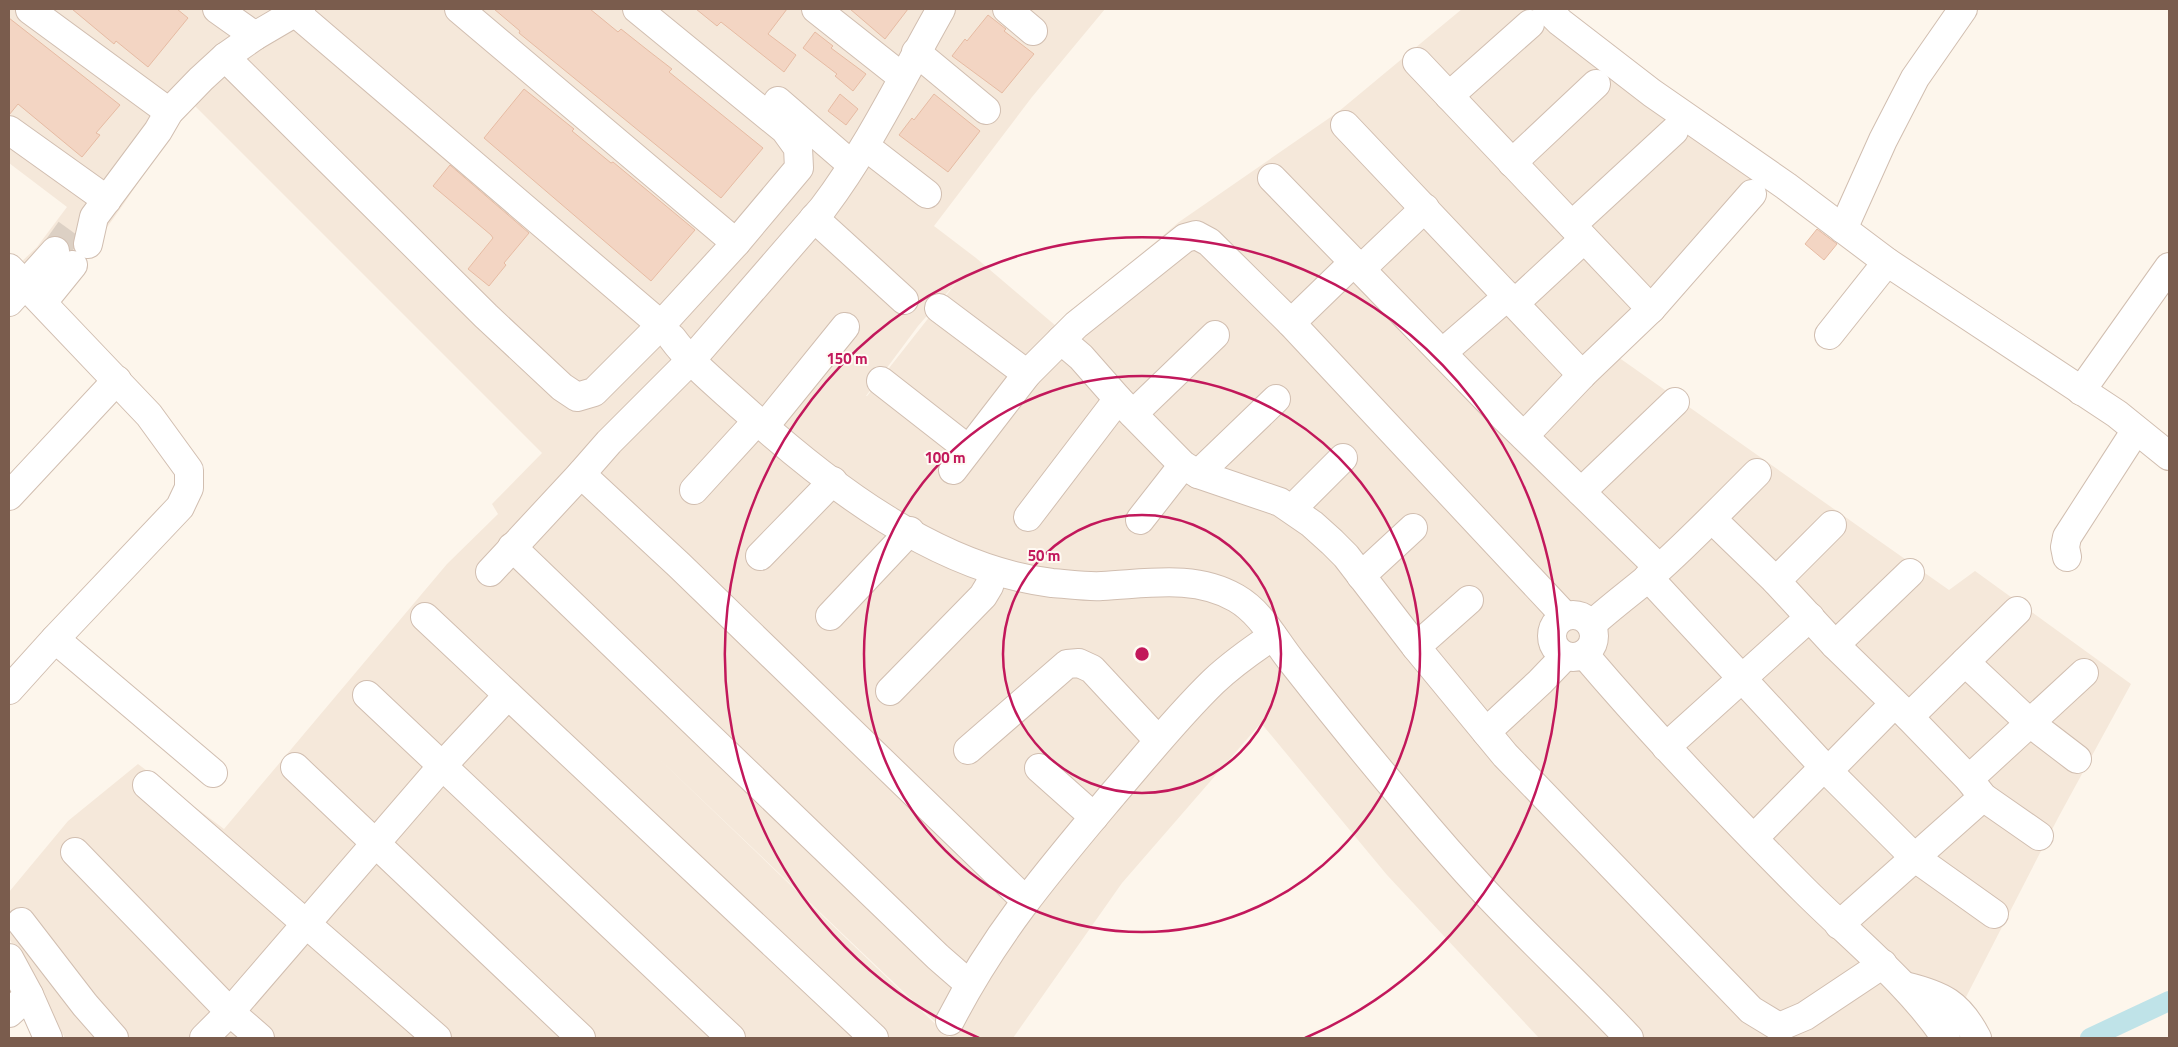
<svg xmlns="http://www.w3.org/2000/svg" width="2178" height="1047" viewBox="0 0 2178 1047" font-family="'Titillium Web',sans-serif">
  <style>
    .residential { fill: #f5e8da; fill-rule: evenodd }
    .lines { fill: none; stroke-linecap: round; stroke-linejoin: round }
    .canal { stroke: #bfe3e8; stroke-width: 20 }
    .building { fill: #f3d5c3; stroke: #e6bba3 }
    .minor-tunnel { stroke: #dcd0c4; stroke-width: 28; stroke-dasharray: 28 14; stroke-linecap: butt }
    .minor-casing { stroke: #d1beb0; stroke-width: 30 }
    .minor { stroke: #fff; stroke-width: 28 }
    .ring { fill: none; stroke: #c2185b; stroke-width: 2.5 }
    .centre { fill: #c2185b; stroke: #fffaf3; stroke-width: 2.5 }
    .ring-label { font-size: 15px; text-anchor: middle; font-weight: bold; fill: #c2185b; stroke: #fffaf3; stroke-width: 4; stroke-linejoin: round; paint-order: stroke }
  </style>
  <rect width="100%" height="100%" fill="#fdf6ec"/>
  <!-- residential -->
  <path class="residential" d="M9,9H1105L1032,97L934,226L976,258L1056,326L1179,222L1338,112L1462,9H1533L1617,82L1768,188L1618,357L1949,590L1975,571L2131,684L2058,818L1966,997L1985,1038H1539L1387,875L1261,723L1122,883L1013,1038H952L655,755L950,1038H65L9,938V892L68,821L138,764L224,829L447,564L498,514L492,504L542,453L195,106L185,113L123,205L57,297L18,265L37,247L67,207L9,163ZM960,278L867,396H866L918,326Z"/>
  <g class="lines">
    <!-- canal -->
    <path class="canal" d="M2090,1038L2169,1001"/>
  </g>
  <!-- building -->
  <g class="building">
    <path d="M72,9H177L188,18L148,67L116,41L114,44Z"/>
    <path d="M494,9H590L618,32L621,29L650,52L672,69L669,72L763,148L721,198L519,33L520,31Z"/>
    <path d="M696,9H787L768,34L796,55L784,72L721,22L717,26Z"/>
    <path d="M850,9H908L885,39Z"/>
    <path d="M988,15L1006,29L1004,31L1034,54L1002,93L952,56L965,39L967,41Z"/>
    <path d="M9,18L120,105L96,133L100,135L82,157L18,104L9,115Z"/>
    <path d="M815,32L833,46L831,48L866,74L853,91L835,76L837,74L803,48Z"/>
    <path d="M524,89L574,129L572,131L611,163L613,162L695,230L651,281L484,138Z"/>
    <path d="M840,94L858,109L846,125L828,111Z"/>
    <path d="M934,94L980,131L948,172L899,135L912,118L914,120Z"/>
    <path d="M450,165L529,233L504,263L506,265L489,286L468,269L493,238L491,235L433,186Z"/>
    <path d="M1817,229L1837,244L1824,260L1805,244Z"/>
  </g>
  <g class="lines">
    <!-- minor-tunnel -->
    <path class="minor-tunnel" d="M55,251L70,230"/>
    <!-- minor casing -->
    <g class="minor-casing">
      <g id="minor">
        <path d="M217,9L255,36"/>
        <path d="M459,9L736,243"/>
        <path d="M816,9L902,77"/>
        <path d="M1007,9L1033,31"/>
        <path d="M1547,9L1560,22L1652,93L1786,186L1887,262L2117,414L2169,456"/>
        <path d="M30,10L169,112"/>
        <path d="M296,13L661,325"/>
        <path d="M916,52L986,110"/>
        <path d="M225,57L486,316L562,387L577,397L594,392L661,325L736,243L799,168L798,148L785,130L637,9"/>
        <path d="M1417,62L1651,309"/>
        <path d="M1449,96L1530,24"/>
        <path d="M778,101L852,165"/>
        <path d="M1345,125L1582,375"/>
        <path d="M9,130L107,200"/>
        <path d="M865,146L927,194"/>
        <path d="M1512,163L1596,84"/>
        <path d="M1272,178L1505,418L1659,568"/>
        <path d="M814,218L904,300"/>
        <path d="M1572,225L1674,131"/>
        <path d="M1843,229L1883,140L1915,78L1963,9"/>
        <path d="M88,244L94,217L158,131L169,112L201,79L225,57L255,36L301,9"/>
        <path d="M9,268L149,415L189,470V488L180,507L55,639L9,690"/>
        <path d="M1361,269L1425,208"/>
        <path d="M9,302L55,251"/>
        <path d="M43,302L73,265"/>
        <path d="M1515,303L1584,239"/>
        <path d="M939,308L1027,374"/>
        <path d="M1291,323L1354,262"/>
        <path d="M1829,335L1887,262"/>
        <path d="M672,338C691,364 719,386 743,408C827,484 936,569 1052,583C1068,584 1086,587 1102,586C1147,584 1194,574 1236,598C1262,613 1275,641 1293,663C1330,710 1368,757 1407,803C1432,833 1458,863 1485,892C1532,942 1582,988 1629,1038"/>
        <path d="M1061,340L1081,357L1118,399L1183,465L1198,474L1280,502L1312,524L1332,542L1346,556L1416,647L1505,755L1751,1010L1779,1027L1805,1016L1883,964"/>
        <path d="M1442,353L1508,296"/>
        <path d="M881,381L968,449"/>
        <path d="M2081,391L2169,267"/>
        <path d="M1133,414L1215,335"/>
        <path d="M764,427L845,327"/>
        <path d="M1524,436L1582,375L1651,309L1752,194"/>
        <path d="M953,470L1027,374L1076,325L1185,238L1196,235L1209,242L1291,323L1565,616"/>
        <path d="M581,474L679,565L1025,900"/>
        <path d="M1198,474L1276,399"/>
        <path d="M694,490L757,421"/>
        <path d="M1581,492L1675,402"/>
        <path d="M9,496L117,380"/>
        <path d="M1292,509L1343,458"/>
        <path d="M1028,517L1118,399"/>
        <path d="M1712,519L1776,581L1835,645L1909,717L1969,779L1983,797L2039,836"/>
        <path d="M1140,520L1183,465"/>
        <path d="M512,547L938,957L969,984"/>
        <path d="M760,556L833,481"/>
        <path d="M2067,557L2065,547L2067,537L2136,430"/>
        <path d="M490,572L581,474L609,442L692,359L823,208C869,147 903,76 941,9"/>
        <path d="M1361,576L1413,528"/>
        <path d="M1648,577L1824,767L1914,857L1994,914"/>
        <path d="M1776,581L1832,525"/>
        <circle cx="1573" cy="636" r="21"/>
        <path d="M830,616L910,531"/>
        <path d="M425,617L874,1038"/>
        <path d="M1591,625C1613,605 1638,587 1661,567C1694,537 1725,505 1757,473"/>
        <path d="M55,639L213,773"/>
        <path d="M1835,645L1910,573"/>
        <path d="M1416,647L1469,600"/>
        <path d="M1584,654C1654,736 1728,814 1804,890C1853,939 1907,981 1946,1038"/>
        <path d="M1965,662L2030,723L2077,759"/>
        <path d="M890,691L983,596L989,586L994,571"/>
        <path d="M367,695L731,1038"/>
        <path d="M1909,717L2017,611"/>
        <path d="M1486,732L1540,682L1565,656"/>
        <path d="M1666,747L1810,617"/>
        <path d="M968,750L1067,664L1079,663L1092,669L1158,740"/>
        <path d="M295,767L581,1038"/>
        <path d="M1039,768L1094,817"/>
        <path d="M1828,771L1894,704"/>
        <path d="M1969,779L2084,673"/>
        <path d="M147,785L437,1038"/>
        <path d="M1754,838L1824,767"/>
        <path d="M75,852L230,1012L260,1038"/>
        <path d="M21,922L85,1005L114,1038"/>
        <path d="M1839,925L1983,797"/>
        <path d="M9,958L29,995L48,1038"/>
        <path d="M1905,986C1942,995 1959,1003 1977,1038"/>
        <path d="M9,1013L29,995"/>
        <path d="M950,1021C995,933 1051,868 1114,793C1146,756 1177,717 1213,682C1231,665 1252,650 1273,636"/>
        <path d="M204,1038L230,1012L443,765L508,695"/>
      </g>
    </g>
    <!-- minor -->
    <use href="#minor" class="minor"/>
  </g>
  <!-- distance rings -->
  <g class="ring">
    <circle cx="1142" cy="654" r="139"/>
    <circle cx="1142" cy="654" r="278"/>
    <path d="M979 1038A417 417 0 1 1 1305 1038"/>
  </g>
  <circle cx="1142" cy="654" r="8" class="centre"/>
  <g class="ring-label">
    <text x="847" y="364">150 m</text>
    <text x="945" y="463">100 m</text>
    <text x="1044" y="561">50 m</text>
  </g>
  <!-- border -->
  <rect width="2178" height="1047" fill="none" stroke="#7a5c4d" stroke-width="20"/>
</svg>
